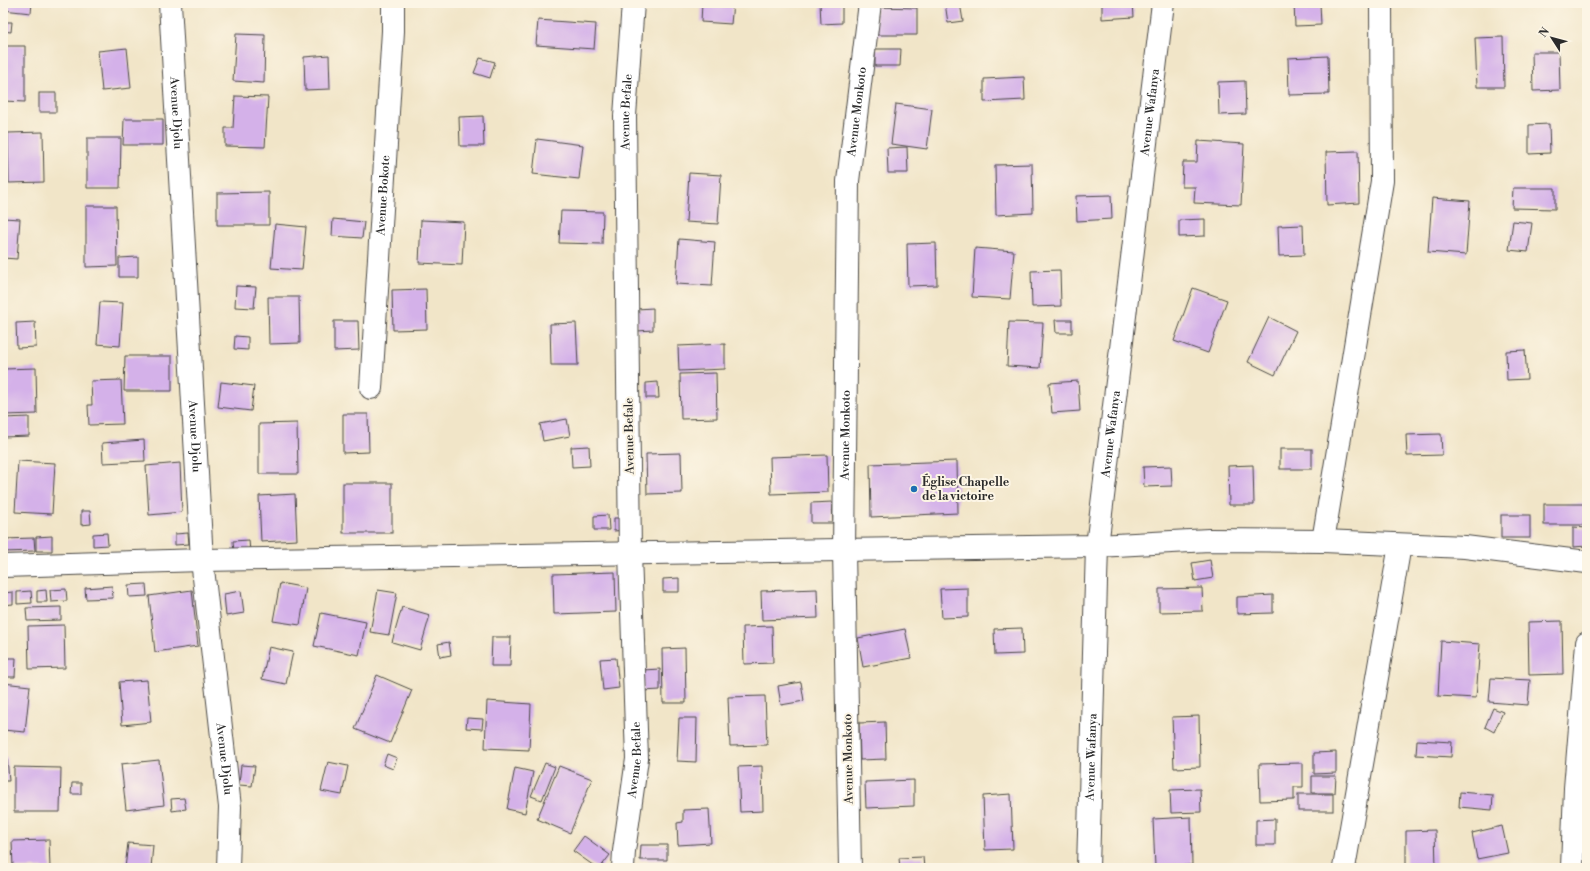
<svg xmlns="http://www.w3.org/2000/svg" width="1590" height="871" viewBox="0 0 1590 871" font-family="'Libre Bodoni',serif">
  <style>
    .building { fill: #d4b1e9 }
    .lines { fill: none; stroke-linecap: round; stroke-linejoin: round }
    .street-casing { stroke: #494743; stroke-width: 24 }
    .street { stroke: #fff; stroke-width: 22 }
    .poi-dot { fill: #1f6fb2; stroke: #fcf5e5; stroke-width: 1.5 }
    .labels { text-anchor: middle; stroke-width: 4; stroke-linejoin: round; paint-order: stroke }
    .street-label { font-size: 12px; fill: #2b2b2b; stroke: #fcf5e5 }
    .poi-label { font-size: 12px; font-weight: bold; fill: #2b2b2b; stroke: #fcf5e5; text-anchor: start }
  </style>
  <rect width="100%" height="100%" fill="#fcf5e5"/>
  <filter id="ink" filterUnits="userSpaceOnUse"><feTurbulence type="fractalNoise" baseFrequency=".025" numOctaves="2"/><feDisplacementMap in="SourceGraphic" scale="8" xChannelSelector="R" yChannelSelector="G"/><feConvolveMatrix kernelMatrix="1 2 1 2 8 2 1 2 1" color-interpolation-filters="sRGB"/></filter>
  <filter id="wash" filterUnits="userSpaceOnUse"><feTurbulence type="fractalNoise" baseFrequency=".012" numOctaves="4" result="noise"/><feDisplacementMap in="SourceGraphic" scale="16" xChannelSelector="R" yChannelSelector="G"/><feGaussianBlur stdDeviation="0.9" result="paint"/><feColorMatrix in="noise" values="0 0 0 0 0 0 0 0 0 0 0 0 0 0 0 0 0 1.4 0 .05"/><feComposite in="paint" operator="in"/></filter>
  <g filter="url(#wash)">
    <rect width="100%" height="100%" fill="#f1e5c8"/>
    <g id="blocks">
      <!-- building -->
      <g class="building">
        <path d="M3,3H32L31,13L3,10Z"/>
        <path d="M702,3H733L731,24L701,22Z"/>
        <path d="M820,3H842V23L821,24Z"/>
        <path d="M945,3H960L963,21L948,23Z"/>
        <path d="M1102,3H1133L1134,17L1102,19Z"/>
        <path d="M1294,3H1320L1321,25L1295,26Z"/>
        <path d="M876,7L917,8V35H876Z"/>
        <path d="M538,20L596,24L594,49L536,45Z"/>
        <path d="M3,22H12L11,32L3,31Z"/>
        <path d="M236,34L265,35L264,83L233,81Z"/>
        <path d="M1503,37L1504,87H1477L1475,38Z"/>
        <path d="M3,46H25V102L3,101Z"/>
        <path d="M127,48L131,88L102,91L98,51Z"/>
        <path d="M875,49H901L900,66H875Z"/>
        <path d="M1532,52H1559L1560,90L1533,91Z"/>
        <path d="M329,55L330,89L305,90L304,57Z"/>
        <path d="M1328,56L1329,94L1289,95L1288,58Z"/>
        <path d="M480,58L495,62L490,78L474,73Z"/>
        <path d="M1024,77L1025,100L984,102V79Z"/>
        <path d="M1245,81L1246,114L1219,115L1218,82Z"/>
        <rect x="39" y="93" width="17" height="19"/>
        <path d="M235,96L268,97L265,147L225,146V128H233Z"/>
        <path d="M896,104L932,109L927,149L891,144Z"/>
        <path d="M483,116L484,146H460L459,117Z"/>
        <path d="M124,119H163V145H123Z"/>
        <path d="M1549,124L1550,153L1529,154V125Z"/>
        <path d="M43,132L44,182L9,183L8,133Z"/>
        <path d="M87,138H121L120,188H87Z"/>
        <path d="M537,139L583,145L579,179L533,174Z"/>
        <path d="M1198,141L1244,144L1241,205L1194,203L1195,187H1182L1183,162H1197Z"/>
        <path d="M907,147L908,173H888L887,148Z"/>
        <path d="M1358,151L1359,203L1327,205L1326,152Z"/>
        <path d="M1032,164L1033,213L996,215L995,165Z"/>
        <path d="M689,173L721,175L718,224L686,222Z"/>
        <path d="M1513,188H1555V209L1512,208Z"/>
        <path d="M269,192V225H217V193Z"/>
        <path d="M1111,195L1112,219L1077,221L1076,196Z"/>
        <path d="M1432,198L1470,201L1466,255L1428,252Z"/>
        <path d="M86,206H116L117,266L86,267Z"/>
        <path d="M561,211L603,212L602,244L559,243Z"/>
        <path d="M3,218L20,219L17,259L3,258Z"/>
        <path d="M333,219L364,222L362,238L332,236Z"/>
        <path d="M1205,219V236L1179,237V220Z"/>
        <path d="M421,220L464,222L462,265L419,263Z"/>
        <path d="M1513,221L1532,223L1528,252L1509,250Z"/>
        <path d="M275,224L306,227L302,270L271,268Z"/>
        <path d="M1303,225L1304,255L1279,256L1278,226Z"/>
        <path d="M679,239L715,242L712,286L676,284Z"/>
        <path d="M936,243L937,285L908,286L907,244Z"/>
        <path d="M975,248L1014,251L1010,299L972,297Z"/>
        <path d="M138,257V277H119V258Z"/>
        <path d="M1060,270L1061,306L1032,307L1031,271Z"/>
        <path d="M236,286L256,287L254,308L235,307Z"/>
        <path d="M1193,288L1227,300L1208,353L1174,341Z"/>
        <path d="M426,289L427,329L393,330L392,290Z"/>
        <path d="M268,297H299L300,343L269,344Z"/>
        <path d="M100,302L123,303L120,346L97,344Z"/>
        <path d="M653,308V330L637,331V309Z"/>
        <path d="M1269,317L1296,331L1275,375L1248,362Z"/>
        <path d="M1055,320H1072V333H1056Z"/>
        <path d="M334,321H358L359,350L334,351Z"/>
        <path d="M35,322L36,347L17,348L16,323Z"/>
        <path d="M1009,322L1043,323L1040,368L1007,366Z"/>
        <path d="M576,323L578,365H551L550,324Z"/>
        <path d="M235,336L248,337V350L234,349Z"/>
        <path d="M725,344V369L679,371L678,346Z"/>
        <path d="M1525,350L1527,379L1507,380L1506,351Z"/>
        <path d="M125,356H172V391H124Z"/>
        <path d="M36,368L37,414L5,415L4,369Z"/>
        <path d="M716,373L717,418L681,419L680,374Z"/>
        <path d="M121,380L123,424L89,425L88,405H92L91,381Z"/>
        <path d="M1078,381L1080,411L1052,413L1049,383Z"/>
        <path d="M221,382L254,386L251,411L218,407Z"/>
        <path d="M658,382L659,398H646V383Z"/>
        <path d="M343,414H368L369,452L343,453Z"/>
        <path d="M29,417V436L3,437V418Z"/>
        <path d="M567,419L570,436L543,441L540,424Z"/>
        <path d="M297,423L298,474H259V424Z"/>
        <path d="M1441,434L1442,455L1407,456L1406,435Z"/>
        <path d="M144,440L145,461L103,463L102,443Z"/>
        <path d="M589,446L590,466L572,467L571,447Z"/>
        <rect x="1280" y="449" width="32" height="20"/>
        <path d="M681,453L682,493L647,494L646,454Z"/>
        <path d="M827,455L828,492L771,494L770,457Z"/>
        <path d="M18,461L55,463L52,514L15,512Z"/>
        <path d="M957,461L958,513L871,517L870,464Z"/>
        <path d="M180,463L182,512L149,515L146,466Z"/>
        <path d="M1253,465L1254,505H1229L1228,466Z"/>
        <path d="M1171,466L1172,486L1144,487L1143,467Z"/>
        <rect x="343" y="483" width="49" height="50"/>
        <path d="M295,494L297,540L261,542L259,496Z"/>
        <path d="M832,502L833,523H811V503Z"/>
        <rect x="1544" y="504" width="43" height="21"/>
        <path d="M81,511H90L91,524L81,525Z"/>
        <path d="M608,515L609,530H594V516Z"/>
        <rect x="1501" y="515" width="29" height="23"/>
        <path d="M614,518H625V530L614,531Z"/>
        <path d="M1573,527L1587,528V546L1573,547Z"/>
        <path d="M107,533L108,545L93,546V534Z"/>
        <path d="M188,533L189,544L175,545V534Z"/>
        <path d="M52,536V551H36V537Z"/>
        <path d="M34,538L35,551L3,552V539Z"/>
        <path d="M249,540L250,552L234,553L233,541Z"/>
        <path d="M1210,560L1213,578L1195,581L1192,563Z"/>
        <path d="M615,572L616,612L554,614L553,574Z"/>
        <path d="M679,578V592H663V579Z"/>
        <path d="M280,583L306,588L300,625L273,621Z"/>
        <path d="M146,584L147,596L129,597L128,585Z"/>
        <path d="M112,586L113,598L86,599L85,588Z"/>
        <path d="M968,588V617L942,618L940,589Z"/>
        <path d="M1202,588L1203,611L1159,612V589Z"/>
        <path d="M66,589L67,601L51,602L50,590Z"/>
        <path d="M817,589L818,618L762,620L761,591Z"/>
        <path d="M46,590L47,602H37V591Z"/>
        <path d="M192,590L198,646L155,652L149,596Z"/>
        <path d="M378,590L397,593L389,635L370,632Z"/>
        <path d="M31,591L32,603L17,604V592Z"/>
        <path d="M241,591L244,613L226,616L224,594Z"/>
        <path d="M13,592V604L3,605V593Z"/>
        <path d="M1273,595V613L1237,614V597Z"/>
        <path d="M61,607V620L27,621L26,608Z"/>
        <path d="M402,607L430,615L420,650L392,642Z"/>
        <path d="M321,613L366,622L359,655L314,646Z"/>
        <path d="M1562,621L1563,674L1529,675L1528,622Z"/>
        <path d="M64,625L65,668L29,669L28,626Z"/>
        <path d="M772,626L773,663L744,664L743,627Z"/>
        <path d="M1022,628L1023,654L995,655L994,629Z"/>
        <path d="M905,629L911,658L863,667L858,638Z"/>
        <path d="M492,637H511L510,666H491Z"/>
        <path d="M1441,641L1480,644L1476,698L1438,696Z"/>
        <path d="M449,642L451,655L440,657L438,644Z"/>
        <path d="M269,647L293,652L286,684L262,679Z"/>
        <path d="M685,648L686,703H663L662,649Z"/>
        <path d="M3,658H16L15,677H3Z"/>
        <path d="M616,658L619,688L603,690L600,659Z"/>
        <path d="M660,669V690L643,691V670Z"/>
        <path d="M377,675L412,690L390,743L355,729Z"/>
        <path d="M1491,678L1530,680L1528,705L1489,702Z"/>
        <path d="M147,680L151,722L122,725L119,682Z"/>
        <path d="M801,682L804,701L781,705L778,686Z"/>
        <path d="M3,683L30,686L25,732L3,730Z"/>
        <path d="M765,696L767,745L730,746L728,697Z"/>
        <path d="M487,701L531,704L529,750L485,748Z"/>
        <path d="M1493,708L1503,712L1494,732L1485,727Z"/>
        <path d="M1199,716L1200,767L1174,768L1172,717Z"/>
        <path d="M467,718L483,719L482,729L466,728Z"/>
        <path d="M679,718H697L696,762L677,761Z"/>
        <path d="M885,722L886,759L860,760L859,723Z"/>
        <path d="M1417,740L1452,742L1451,757L1416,755Z"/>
        <path d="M1336,752V773L1314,774V753Z"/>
        <path d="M387,754L397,758L393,769L383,765Z"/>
        <path d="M3,757H7L9,781H3Z"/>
        <path d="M159,760L164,805L126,810L121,764Z"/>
        <path d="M328,762L348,766L342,795L321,791Z"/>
        <path d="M545,763L555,767L542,800L531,796Z"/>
        <path d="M1303,763V787H1294V800L1260,801L1259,764Z"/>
        <path d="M241,765L255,766L252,786L239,785Z"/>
        <path d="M559,766L592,779L570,833L537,819Z"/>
        <path d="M762,766L763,811L740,812L738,767Z"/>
        <path d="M14,767L61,768L60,812H14Z"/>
        <path d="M515,768L533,772L525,813L507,809Z"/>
        <path d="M1312,776H1336L1335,793H1312Z"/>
        <path d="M914,780V806L866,808L865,782Z"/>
        <path d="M72,783H81V794H71Z"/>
        <path d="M1200,789L1201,812L1171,813L1170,790Z"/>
        <path d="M1460,792L1493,795L1492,810L1459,807Z"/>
        <path d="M1011,794L1013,849L985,850L983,796Z"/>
        <rect x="1298" y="794" width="35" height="17"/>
        <path d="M184,798L186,809L172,811L171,799Z"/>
        <path d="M709,809L711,843L678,845L677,823L683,822V810Z"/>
        <path d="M1191,817L1192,865L1155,867L1153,819Z"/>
        <path d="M1275,819V845H1256V820Z"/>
        <path d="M1502,826L1508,853L1477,859L1472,833Z"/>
        <path d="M1435,830L1436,868H1406V831Z"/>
        <path d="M584,836L610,855L600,868H597L573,851Z"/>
        <path d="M49,840L50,868H13L12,841Z"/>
        <path d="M128,843L153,845L151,868H125Z"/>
        <path d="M641,845H667V860H640Z"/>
        <path d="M923,857L924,868H900L899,858Z"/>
      </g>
    </g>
  </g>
  <g filter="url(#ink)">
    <use href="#blocks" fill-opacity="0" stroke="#494743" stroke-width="1"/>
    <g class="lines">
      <!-- street casing -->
      <g class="street-casing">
        <g id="street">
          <path id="s1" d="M170,3L202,560L230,807L228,868"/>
          <path id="s2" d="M371,388L393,31V3"/>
          <path d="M1323,541L1382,181L1381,3"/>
          <path d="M3,566L202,560L1097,546L1209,540L1323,541L1465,547L1587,562"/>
          <path id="s3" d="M623,868L624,851L637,759L630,553L625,116L633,3"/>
          <path id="s4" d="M850,868L844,550L848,181L870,3"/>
          <path id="s5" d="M1088,868L1097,546L1163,3"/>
          <path d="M1344,868L1400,545"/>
          <path d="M1572,868L1575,788L1587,643"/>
        </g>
      </g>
      <!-- street -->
      <use href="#street" class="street"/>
    </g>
  </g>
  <!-- markers -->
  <circle class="poi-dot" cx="914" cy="489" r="4"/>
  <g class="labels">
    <!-- street labels -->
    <g class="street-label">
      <text dy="4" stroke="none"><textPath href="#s4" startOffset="757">Avenue Monkoto</textPath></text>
      <text dy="4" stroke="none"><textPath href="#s3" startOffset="757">Avenue Befale</textPath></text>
      <text dy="4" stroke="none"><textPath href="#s1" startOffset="110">Avenue Djolu</textPath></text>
      <text dy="4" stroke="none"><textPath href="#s5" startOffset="759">Avenue Wafanya</textPath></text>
      <text dy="4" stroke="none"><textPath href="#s2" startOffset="193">Avenue Bokote</textPath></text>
      <text dy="4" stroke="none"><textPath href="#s5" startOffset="435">Avenue Wafanya</textPath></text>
      <text dy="4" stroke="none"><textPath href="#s4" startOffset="433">Avenue Monkoto</textPath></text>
      <text dy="4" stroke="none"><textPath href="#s1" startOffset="434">Avenue Djolu</textPath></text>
      <text transform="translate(629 436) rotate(-91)" y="4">Avenue Befale</text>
      <text dy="4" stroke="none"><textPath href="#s5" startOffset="111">Avenue Wafanya</textPath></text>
      <text dy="4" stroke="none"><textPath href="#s1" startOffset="758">Avenue Djolu</textPath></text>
      <text transform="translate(848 759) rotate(-91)" y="4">Avenue Monkoto</text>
      <text dy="4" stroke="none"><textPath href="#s3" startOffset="109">Avenue Befale</textPath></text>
    </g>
    <!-- poi labels -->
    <g class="poi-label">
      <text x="922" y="486">Église Chapelle<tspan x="922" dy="14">de la victoire</tspan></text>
    </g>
  </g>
  <!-- margin -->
  <rect width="1590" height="871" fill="none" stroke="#fcf5e5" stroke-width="16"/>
  <!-- north arrow -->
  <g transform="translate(1552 38) rotate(306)" stroke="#fcf5e5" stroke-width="3" paint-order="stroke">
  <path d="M0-3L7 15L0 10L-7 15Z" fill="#2b2b2b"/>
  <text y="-6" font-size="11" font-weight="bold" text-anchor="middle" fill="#2b2b2b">N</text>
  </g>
</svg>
